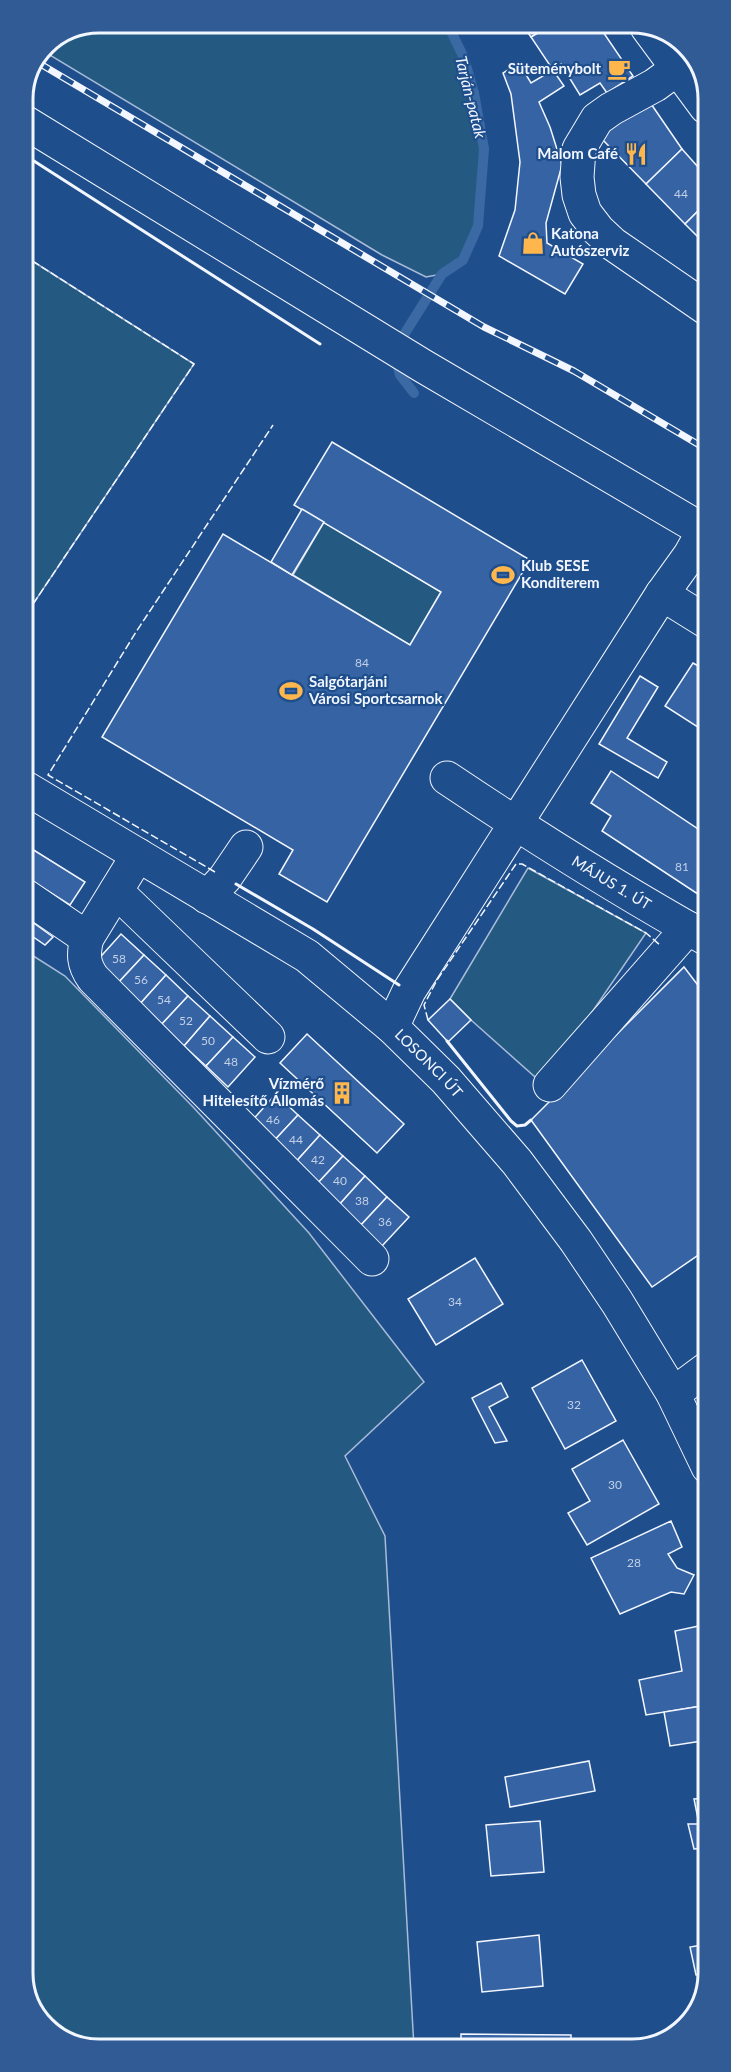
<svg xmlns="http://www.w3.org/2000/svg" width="731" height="2072" viewBox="0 0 731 2072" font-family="Lato,sans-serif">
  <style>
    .green { fill: #245a82; stroke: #a8bbd7; stroke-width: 1.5 }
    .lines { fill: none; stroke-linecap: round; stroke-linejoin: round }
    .stream { stroke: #3b69a3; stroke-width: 10 }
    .building { fill: #3563a3; stroke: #f2f6ff; stroke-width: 1.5 }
    .minor-casing { stroke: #f2f6ff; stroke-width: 35 }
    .major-casing { stroke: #f2f6ff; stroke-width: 35 }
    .minor { stroke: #1f4e8c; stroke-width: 33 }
    .major { stroke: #1f4e8c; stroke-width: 33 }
    .rail-casing { stroke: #f2f6ff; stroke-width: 7 }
    .rail { stroke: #1f4e8c; stroke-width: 4.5; stroke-dasharray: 14; stroke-linecap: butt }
    .fence { stroke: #f2f6ff; stroke-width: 1.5; stroke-dasharray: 8 3; stroke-linecap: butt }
    .wall { stroke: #f2f6ff; stroke-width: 3 }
    .labels { text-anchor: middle; stroke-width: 4.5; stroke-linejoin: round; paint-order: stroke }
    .number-label { font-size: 12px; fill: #c3d1e8 }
    .poi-label { font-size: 15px; font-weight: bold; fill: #f2f6ff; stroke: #1f4e8c; text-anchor: end }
    .street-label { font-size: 15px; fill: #f2f6ff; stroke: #1f4e8c }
    .water-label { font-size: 16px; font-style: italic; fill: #f2f6ff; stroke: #1f4e8c }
    .rim { fill: none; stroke: #f2f6ff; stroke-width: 3 }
  </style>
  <rect width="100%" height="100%" fill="#1f4e8c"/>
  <!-- green -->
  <g class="green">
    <path d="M100,23H447L464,58L474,93L484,149L478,226L463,260L442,274L426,277L382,255L43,51L45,45Z"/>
    <path d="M23,255L194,364L23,619Z"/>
    <path d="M324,522L441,592L410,645L293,575Z"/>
    <path d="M528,868L646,933L543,1084L471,1020L450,999Z"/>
    <path d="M24,950L65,976L194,1108L309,1233L424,1382L345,1456L385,1536L414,2048L94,2049L49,2031L25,1993Z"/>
  </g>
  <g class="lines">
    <!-- stream -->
    <path class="stream" d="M414,393L400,375L395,355L400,341L442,274L463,260L478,226L484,149L474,93L464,58L447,23"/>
  </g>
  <!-- building -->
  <g class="building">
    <path d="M521,23H555L531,37Z"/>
    <path d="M555,23H597L633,76L607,93L600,83L580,95L561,64L553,70L531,37Z"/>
    <path d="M519,63L531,83L553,70L564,86L539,102L550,127L562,165L546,223L547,243L583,264L565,294L499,256L515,210L520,162L511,94L503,73Z"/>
    <path d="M647,98L682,149L646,184L600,137Z"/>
    <path d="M682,149L706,176V203L685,224L646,184Z"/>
    <path d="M706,203V245L685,224Z"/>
    <path d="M332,442L530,560L327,902L279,874L293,850L102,737L223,534L410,645L441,592L294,505Z"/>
    <path d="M302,509L324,522L292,575L271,562Z"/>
    <path d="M693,663L707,671V733L665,706Z"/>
    <path d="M640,676L658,687L627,738L667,762L658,778L599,744Z"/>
    <path d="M611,771L707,835V900L602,831L611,816L591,803Z"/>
    <path d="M24,844L85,882L70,905L24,876Z"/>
    <path d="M24,916L53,937L45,945L26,932L24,935Z"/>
    <path d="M121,934L144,955L117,984L94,964Z"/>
    <path d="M144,955L166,975L139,1005L117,984Z"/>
    <path d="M684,967L707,997V1249L652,1287L531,1120Z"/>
    <path d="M166,975L188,996L161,1025L139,1005Z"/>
    <path d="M188,996L210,1016L184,1046L161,1025Z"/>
    <path d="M450,999L471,1020L448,1042L428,1020Z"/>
    <path d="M210,1016L233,1037L206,1066L184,1046Z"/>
    <path d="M307,1034L404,1124L377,1153L280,1063Z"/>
    <path d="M233,1037L255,1057L228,1087L206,1066Z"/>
    <path d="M276,1094L298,1115L271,1144L249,1124Z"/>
    <path d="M298,1115L320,1135L293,1165L271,1144Z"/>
    <path d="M320,1135L343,1156L316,1185L293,1165Z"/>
    <path d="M343,1156L365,1176L338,1206L316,1185Z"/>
    <path d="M365,1176L387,1197L360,1226L338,1206Z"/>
    <path d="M387,1197L409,1217L382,1246L360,1226Z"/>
    <path d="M475,1258L503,1304L436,1345L408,1299Z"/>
    <path d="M582,1360L616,1421L565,1449L532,1388Z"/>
    <path d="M501,1383L508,1397L489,1407L507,1441L495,1443L472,1398Z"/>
    <path d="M623,1440L659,1504L587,1545L568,1513L590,1501L572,1469Z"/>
    <path d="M671,1521L682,1547L668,1554L677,1568L694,1575L684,1594L671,1592L620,1614L591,1558Z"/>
    <path d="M708,1624V1705L646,1715L639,1680L682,1671L675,1631Z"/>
    <path d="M708,1705V1740L670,1746L664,1712Z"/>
    <path d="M589,1761L595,1791L510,1807L505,1777Z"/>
    <path d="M708,1798V1848L694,1849L688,1824H699L694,1799Z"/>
    <path d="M540,1821L544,1872L491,1876L486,1825Z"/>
    <path d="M539,1935L543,1986L482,1992L477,1942Z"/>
    <path d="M708,1944V1973L696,1975L690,1947Z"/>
    <path d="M461,2034L571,2035V2047L461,2048Z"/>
  </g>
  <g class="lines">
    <!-- minor casing -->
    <g class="minor-casing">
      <g id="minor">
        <path d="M677,69L655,85L611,109L597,119L579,149L577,177L579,195L585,213L598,230L613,244L706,308"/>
        <path d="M662,594L707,622"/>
        <path id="s1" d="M447,778C532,835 618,889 707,939"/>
        <path id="s2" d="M24,787L307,956L392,1027L446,1080L517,1162L576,1241L617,1302L673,1394L708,1467"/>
        <path d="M138,855L87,938C83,954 83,964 93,978L372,1259"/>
        <path d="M116,891L268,1037"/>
        <path d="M24,895L87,938"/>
        <path d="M207,897L225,878L246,847"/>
        <path d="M392,1027L409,991L662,594L690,555L704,530"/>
        <path d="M550,1085L688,928"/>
        <path d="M673,1394L708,1368"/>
      </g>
    </g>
    <!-- major casing -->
    <g class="major-casing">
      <g id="major">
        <path d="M647,27L706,107"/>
        <path d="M23,121L423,366L706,532"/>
      </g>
    </g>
    <!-- minor -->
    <use href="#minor" class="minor"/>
    <!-- major -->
    <use href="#major" class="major"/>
    <!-- rail casing -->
    <g class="rail-casing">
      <path id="rail" d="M37,62L484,327L574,371L706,449"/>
    </g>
    <!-- rail -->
    <use href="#rail" class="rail"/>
    <!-- fence -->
    <g class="fence">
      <path d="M23,255L194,364L23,619"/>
      <path d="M215,872L48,775L136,632L273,425"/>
      <path d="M428,1020L424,1005L437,980L516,864H522L646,933L660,945"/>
    </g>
    <!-- wall -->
    <g class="wall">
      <path d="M23,154L320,344"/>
      <path d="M236,884L313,929L399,985"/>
      <path d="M447,1041L511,1121L517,1126L525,1125L531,1120"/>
    </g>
  </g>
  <!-- icons -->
  <defs>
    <g id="cafe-bare" transform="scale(1.8)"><path d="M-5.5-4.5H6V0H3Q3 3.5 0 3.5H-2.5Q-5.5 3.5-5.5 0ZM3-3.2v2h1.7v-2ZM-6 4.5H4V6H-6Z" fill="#ffb74d" stroke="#1f4e8c" stroke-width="2.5" paint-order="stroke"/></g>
    <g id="restaurant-bare" transform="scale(1.8)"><path d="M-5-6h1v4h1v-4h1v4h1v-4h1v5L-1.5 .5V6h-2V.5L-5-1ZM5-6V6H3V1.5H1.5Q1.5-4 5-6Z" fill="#ffb74d" stroke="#1f4e8c" stroke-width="2.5" paint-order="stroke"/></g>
    <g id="shop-bare" transform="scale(1.8)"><path d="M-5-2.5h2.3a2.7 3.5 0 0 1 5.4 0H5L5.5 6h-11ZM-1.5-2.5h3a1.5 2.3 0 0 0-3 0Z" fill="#ffb74d" stroke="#1f4e8c" stroke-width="2.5" paint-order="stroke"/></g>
    <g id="stadium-bare" transform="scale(1.8)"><path d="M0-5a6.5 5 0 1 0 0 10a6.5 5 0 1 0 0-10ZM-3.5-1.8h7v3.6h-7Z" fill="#ffb74d" stroke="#1f4e8c" stroke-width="2.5" paint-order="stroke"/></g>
    <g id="building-bare" transform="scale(1.8)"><path d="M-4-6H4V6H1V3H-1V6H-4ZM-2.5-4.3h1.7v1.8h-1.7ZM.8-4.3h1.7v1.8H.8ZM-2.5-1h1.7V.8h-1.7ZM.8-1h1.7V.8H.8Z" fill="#ffb74d" stroke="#1f4e8c" stroke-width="2.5" paint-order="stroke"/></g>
  </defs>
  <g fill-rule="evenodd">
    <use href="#cafe-bare" x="619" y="69"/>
    <use href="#restaurant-bare" x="636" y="154"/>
    <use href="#shop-bare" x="533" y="243"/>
    <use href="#stadium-bare" x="503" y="575"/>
    <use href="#stadium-bare" x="291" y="691"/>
    <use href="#building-bare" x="342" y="1093"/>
  </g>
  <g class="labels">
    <!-- number labels -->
    <g class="number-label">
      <text x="681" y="198">44</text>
      <text x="362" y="667">84</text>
      <text x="682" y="871">81</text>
      <text x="119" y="963">58</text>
      <text x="141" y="984">56</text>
      <text x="164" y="1004">54</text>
      <text x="186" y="1025">52</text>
      <text x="208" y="1045">50</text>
      <text x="231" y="1066">48</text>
      <text x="273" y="1124">46</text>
      <text x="296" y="1144">44</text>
      <text x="318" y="1164">42</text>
      <text x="340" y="1185">40</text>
      <text x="362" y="1205">38</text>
      <text x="385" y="1226">36</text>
      <text x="455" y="1306">34</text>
      <text x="574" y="1409">32</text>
      <text x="615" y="1489">30</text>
      <text x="634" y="1567">28</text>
    </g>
    <!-- poi labels -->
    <g class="poi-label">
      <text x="601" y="74">Süteménybolt</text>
      <text x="618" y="159">Malom Café</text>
      <text x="551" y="239" text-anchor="start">Katona<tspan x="551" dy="17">Autószerviz</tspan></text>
      <text x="521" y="571" text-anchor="start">Klub SESE<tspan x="521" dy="17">Konditerem</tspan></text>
      <text x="309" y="687" text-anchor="start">Salgótarjáni<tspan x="309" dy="17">Városi Sportcsarnok</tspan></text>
      <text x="324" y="1089">Vízmérő<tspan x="324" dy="17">Hitelesítő Állomás</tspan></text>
    </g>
    <!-- street labels -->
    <g class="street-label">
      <text dy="5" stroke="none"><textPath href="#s1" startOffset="195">MÁJUS 1. ÚT</textPath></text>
      <text dy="5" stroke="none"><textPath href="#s2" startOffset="492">LOSONCI ÚT</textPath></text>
    </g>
    <!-- water labels -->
    <g class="water-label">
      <text transform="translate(471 97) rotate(76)" y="6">Tarján-patak</text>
    </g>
  </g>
  <!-- crop -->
  <path d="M0 0H731V2072H0ZM99 33H632A66 66 0 0 1 698 99V1973A66 66 0 0 1 632 2039H99A66 66 0 0 1 33 1973V99A66 66 0 0 1 99 33Z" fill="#305b95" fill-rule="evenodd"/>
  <path class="rim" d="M99 33H632A66 66 0 0 1 698 99V1973A66 66 0 0 1 632 2039H99A66 66 0 0 1 33 1973V99A66 66 0 0 1 99 33Z"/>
</svg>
